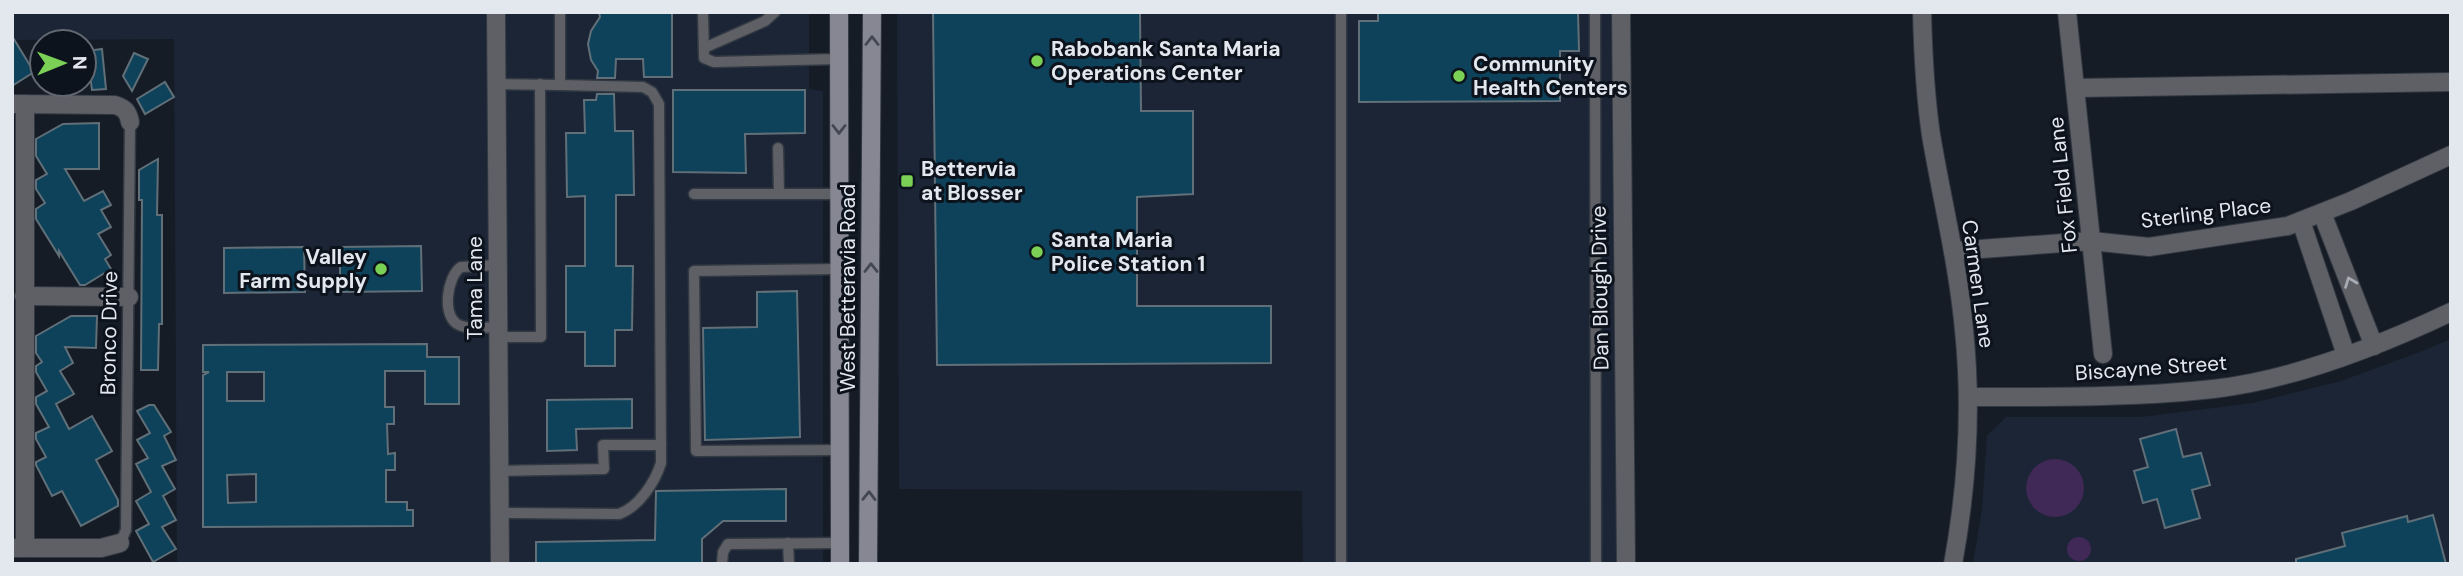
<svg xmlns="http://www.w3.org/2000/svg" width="2463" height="576" viewBox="0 0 2463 576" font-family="'DM Sans',sans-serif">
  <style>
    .built { fill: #1b2535 }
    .green { fill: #402957 }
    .building { fill: #0d425a; stroke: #606f78; stroke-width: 2; fill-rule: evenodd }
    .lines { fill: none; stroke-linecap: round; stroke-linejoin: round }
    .service-casing { stroke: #323942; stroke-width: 13 }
    .minor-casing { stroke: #323942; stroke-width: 20 }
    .secondary-casing { stroke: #323942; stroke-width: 20 }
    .service { stroke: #5f6066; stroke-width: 10 }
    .minor { stroke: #5f6066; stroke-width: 18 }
    .secondary { stroke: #868792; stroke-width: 18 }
    .oneway { stroke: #434752 }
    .oneway2 { stroke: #a8abb1 }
    .poi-dot { fill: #7bd155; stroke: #0c131d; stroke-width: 2.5 }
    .labels { text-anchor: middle; stroke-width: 6; stroke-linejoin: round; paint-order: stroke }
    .poi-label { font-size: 21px; font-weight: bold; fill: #e3e8ef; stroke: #0c131d; text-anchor: start }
    .street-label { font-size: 21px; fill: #e3e8ef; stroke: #0c131d }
  </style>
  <rect width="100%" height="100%" fill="#151c26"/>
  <!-- built -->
  <g class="built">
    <path d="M12,12H809V89L823,91V564H177L174,39L12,40Z"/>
    <path d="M897,12H1624L1626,564H1303L1302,491L899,489Z"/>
    <path d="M2451,339V564H1973L1982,509L1987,436L2006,417H2141L2253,403L2341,381L2425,350Z"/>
  </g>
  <!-- green -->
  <g class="green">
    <circle cx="2055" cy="488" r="29"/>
    <circle cx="2079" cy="549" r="12"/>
  </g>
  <!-- building -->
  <g class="building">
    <path d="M599,12H672V77H644L643,59H616L615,78H597L598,71L591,60L588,44L591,31L600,17Z"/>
    <path d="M933,12H1140L1141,111H1193V194L1137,197V306H1271V363L937,365Z"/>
    <path d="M1378,12H1578L1579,51H1560V101L1359,102V21H1378Z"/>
    <path d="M12,36L34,72L12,86Z"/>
    <path d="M102,49L106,89L92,90L87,51Z"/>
    <path d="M134,53L148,59L132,91L123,76Z"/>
    <path d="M165,82L174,97L145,114L137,99Z"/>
    <path d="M673,90H805V133L745,134L746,173L673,172Z"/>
    <path d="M597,94H614L615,131H633L634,195H616V266H633L632,330H615V366H585V332H566V266H585V196L567,197L566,133H585L584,100H596Z"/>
    <path d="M99,123V169H65L84,201L103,191L111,205L101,210L111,227L98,234L111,255L105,259L111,269L85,285H80L59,251V256L36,219V209L45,203L36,189V180L47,174L36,156V139L63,124Z"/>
    <path d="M158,159L157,215H162V324H159L158,370H141L142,200H139V170Z"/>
    <path d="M421,246L422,291L340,292V247Z"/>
    <path d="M304,247L305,292L224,293V248Z"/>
    <path d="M797,291L800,437L705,440L703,328L757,327V292Z"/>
    <path d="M71,316H97L96,348L65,347L73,363L60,371L74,394L56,404L69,429L92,416L112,451L96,460L118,500V506L81,526L62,491L52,496L36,465V462L46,457L36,439V433L49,427L36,404V397L47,391L36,372V366L42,362L36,353V336Z"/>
    <path d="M427,344V357H459V404H425V371H385V407H394V424H387L388,454L395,453V470H386V502H407V510H413V526L203,527V375L209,372H203V345ZM227,372H264V401H227ZM256,474V502L228,503L227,475Z"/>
    <path d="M632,399V428L576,429L577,450L547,451V400Z"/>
    <path d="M149,405H154L171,432L164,436L176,460L162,466L175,489L163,496L176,520L162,527L176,549L153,562L136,531L149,524L136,501L151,492L136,464L148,458L137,440L150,433L137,411Z"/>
    <path d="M2176,429L2183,457L2201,453L2210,485L2192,490L2200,518L2165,528L2157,499L2143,503L2134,471L2148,467L2140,439Z"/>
    <path d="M786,489V521H723L702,539V564H536V542L655,540L656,491Z"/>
    <path d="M2433,515L2446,564H2296V559L2345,546L2342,533L2407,516L2408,522Z"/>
  </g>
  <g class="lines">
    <!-- service casing -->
    <g class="service-casing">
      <g id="service">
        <path d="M703,12L704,58L714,62L839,59"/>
        <path d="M1341,12V564"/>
        <path d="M1595,12L1596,564"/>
        <path d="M704,48L765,21L775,12"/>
        <path d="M497,84L560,85V12"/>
        <path d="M778,148L779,194"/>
        <path d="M694,194H839"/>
        <path d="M498,265L461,267C447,276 441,317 459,325C470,330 487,327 498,327"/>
        <path d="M839,269L694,271L696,451L839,450"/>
        <path d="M498,337H541L540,84"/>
        <path d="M499,471L604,469L603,445H661"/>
        <path d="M500,513L619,514C639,507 655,482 661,463L659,104L652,92L643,87L560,85"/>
        <path d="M120,543L126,530L130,122"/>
        <path d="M788,543L789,564"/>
        <path d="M722,564L723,552L728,544L840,543"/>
      </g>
    </g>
    <!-- minor casing -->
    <g class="minor-casing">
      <g id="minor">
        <path d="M496,12L500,564"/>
        <path d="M1621,12L1626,564"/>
        <path d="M1922,12C1923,53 1925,94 1931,135C1942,200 1958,264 1964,330C1972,407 1967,487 1953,564"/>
        <path d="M2067,12L2103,354"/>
        <path d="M2075,88L2451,82"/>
        <path d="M12,104L115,105C125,108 128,112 130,122"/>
        <path d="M2322,213L2374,346"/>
        <path d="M2301,221L2346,355"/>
        <path d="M1953,251L2091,241L2149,247L2288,226L2351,201L2451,155"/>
        <path d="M24,296L129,297"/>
        <path d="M1968,397C2050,397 2132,398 2213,389C2293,380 2379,346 2451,312"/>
        <path d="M12,548H101L120,543"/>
        <path d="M25,548V104"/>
      </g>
    </g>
    <!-- secondary casing -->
    <g class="secondary-casing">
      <g id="secondary">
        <path d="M839,12L840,564"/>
        <path d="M868,564L872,12"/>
      </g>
    </g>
    <!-- service -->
    <use href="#service" class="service"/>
    <!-- minor -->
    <use href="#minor" class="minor"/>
    <!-- secondary -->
    <use href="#secondary" class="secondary"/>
  </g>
  <!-- one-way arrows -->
  <defs><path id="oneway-chevron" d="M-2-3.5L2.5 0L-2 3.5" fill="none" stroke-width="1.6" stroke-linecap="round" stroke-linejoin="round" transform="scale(1.75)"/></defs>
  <g class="oneway">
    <use href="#oneway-chevron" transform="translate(872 41) rotate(-90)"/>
    <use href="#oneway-chevron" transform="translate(839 129) rotate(90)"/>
    <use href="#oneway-chevron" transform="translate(871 268) rotate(-90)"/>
    <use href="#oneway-chevron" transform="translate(869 496) rotate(-89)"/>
  </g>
  <use class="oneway2" href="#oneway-chevron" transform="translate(2350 282) rotate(-111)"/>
  <!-- markers -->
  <g class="poi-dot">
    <circle cx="1037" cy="61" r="7"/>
    <circle cx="1459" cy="76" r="7"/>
    <rect x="900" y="174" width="14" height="14" rx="3.5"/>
    <circle cx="1037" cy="252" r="7"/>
    <circle cx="381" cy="269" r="7"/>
  </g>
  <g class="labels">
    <!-- poi labels -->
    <g class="poi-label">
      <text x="1051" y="56">Rabobank Santa Maria<tspan x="1051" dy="24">Operations Center</tspan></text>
      <text x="1473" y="71">Community<tspan x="1473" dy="24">Health Centers</tspan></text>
      <text x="921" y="176">Bettervia<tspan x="921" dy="24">at Blosser</tspan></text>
      <text x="1051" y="247">Santa Maria<tspan x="1051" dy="24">Police Station 1</tspan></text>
      <text x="367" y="264" text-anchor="end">Valley<tspan x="367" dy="24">Farm Supply</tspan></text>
    </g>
    <!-- street labels -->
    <g class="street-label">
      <text transform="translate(2063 185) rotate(-96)" y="7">Fox Field Lane</text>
      <text transform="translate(2206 213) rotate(-7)" y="7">Sterling Place</text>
      <text transform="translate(1978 284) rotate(82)" y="7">Carmen Lane</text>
      <text transform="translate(475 288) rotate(-90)" y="7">Tama Lane</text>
      <text transform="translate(848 288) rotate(-90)" y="7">West Betteravia Road</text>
      <text transform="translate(1600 288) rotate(-91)" y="7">Dan Blough Drive</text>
      <text transform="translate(109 333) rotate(-89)" y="7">Bronco Drive</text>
      <text transform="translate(2151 368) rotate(-4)" y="7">Biscayne Street</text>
    </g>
  </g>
  <!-- border -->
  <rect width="2463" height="576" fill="none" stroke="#e3e8ef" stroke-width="28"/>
  <!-- north arrow -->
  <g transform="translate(63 63) rotate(89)"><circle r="33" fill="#0c131d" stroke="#626871" stroke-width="2"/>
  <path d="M0-5L12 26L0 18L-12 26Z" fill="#7bd155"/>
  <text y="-10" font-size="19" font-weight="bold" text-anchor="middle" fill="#e3e8ef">N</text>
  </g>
</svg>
